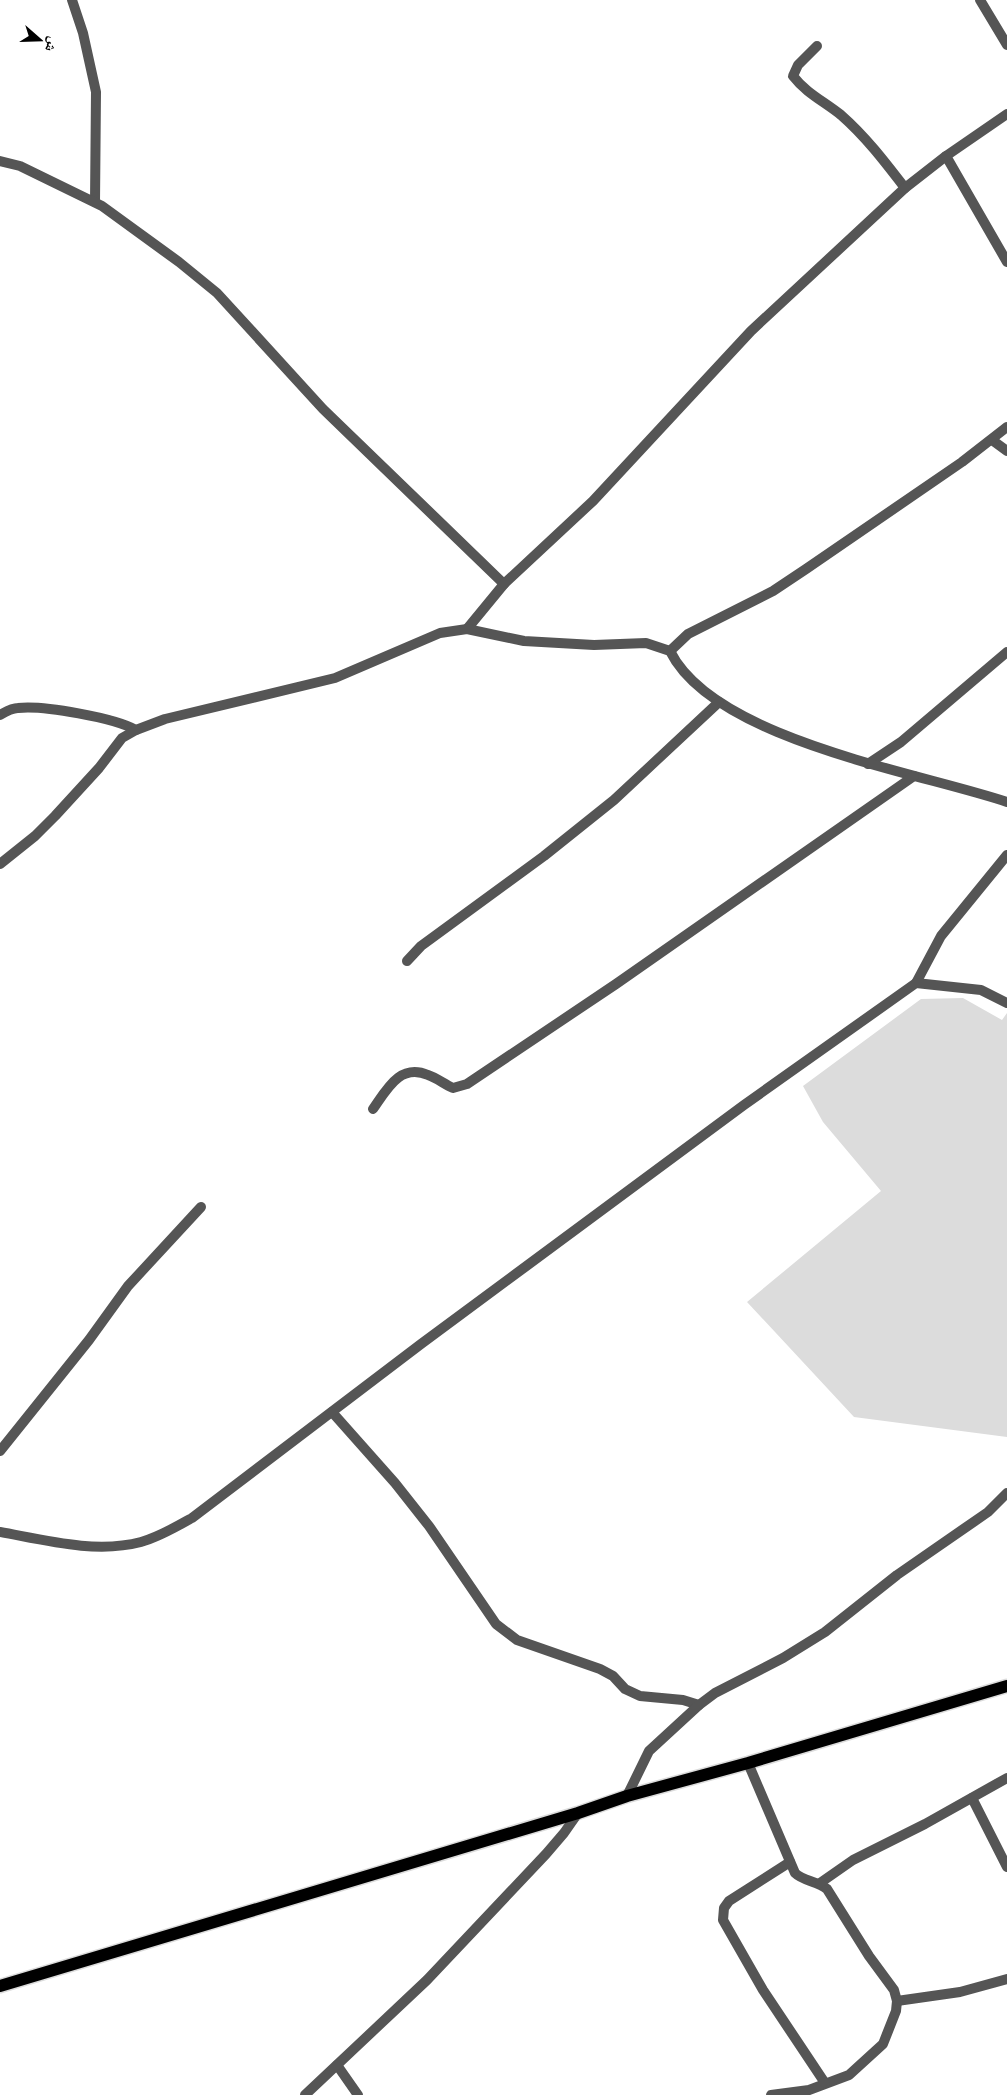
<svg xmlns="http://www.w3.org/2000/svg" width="1007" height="2095" font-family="'Titillium Web','Noto Naskh Arabic',sans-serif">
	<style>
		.green { fill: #dcdcdc }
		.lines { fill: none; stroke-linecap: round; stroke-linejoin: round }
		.primary-casing { stroke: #dbdbdb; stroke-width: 15 }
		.minor { stroke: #555; stroke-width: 10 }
		.primary { stroke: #000; stroke-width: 12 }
	</style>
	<rect width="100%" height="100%" fill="#fff"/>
	<polygon class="green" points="963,998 1002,1020 1007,1013 1007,1437 854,1417 747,1302 881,1191 823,1122 803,1086 921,999"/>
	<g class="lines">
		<g class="primary-casing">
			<polyline id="primary" points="0,1986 578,1813 627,1796 748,1763 1007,1686"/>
		</g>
		<g class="minor">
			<polyline points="72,0 83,33 96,92 95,202"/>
			<polyline points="980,0 1007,45"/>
			<path d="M817,46L798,65L793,76C806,93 825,102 841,115C866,137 885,162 905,188"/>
			<polyline points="946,156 1007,262"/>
			<polyline points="0,161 20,166 102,206 179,262 217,293 323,409 504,584"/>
			<polyline points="992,440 1007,451"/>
			<polyline points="467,629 504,584 593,501 751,331 905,188 946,156 1007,114"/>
			<polyline points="670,651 688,634 773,591 806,569 962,462 1007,427"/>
			<path d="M0,715C5,712 12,708 18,708C43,705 115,718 136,730"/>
			<polyline points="868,764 901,742 1007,652"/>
			<path d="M0,864L35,836L55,816L99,768L122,738L136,730L165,719L335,678L440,633L467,629L524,641L594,645L646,643L670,651C714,740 918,772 1007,802"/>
			<polyline points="407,961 421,946 544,856 614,800 719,702"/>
			<polyline points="916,983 941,936 1007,855"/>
			<path d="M373,1109C387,1089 400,1063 428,1075C437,1078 444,1084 453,1088L467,1084L616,984L914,776"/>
			<polyline points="332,1412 395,1483 429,1526 496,1624 517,1640 600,1669 613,1676 625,1689 640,1696 683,1700 699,1705"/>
			<polyline points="0,1451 89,1340 128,1286 201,1207"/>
			<path d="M0,1532C44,1540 96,1554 141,1542C159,1537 176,1527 192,1518L421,1344L744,1105L916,983L981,990L1007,1003"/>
			<path d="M748,1763L795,1873C803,1881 817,1881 827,1889L869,1956L894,1990L897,2001L896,2011L883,2044L849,2075L809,2090L771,2095"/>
			<polyline points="627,1796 649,1751 699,1705 715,1693 783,1658 825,1632 897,1575 988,1512 1007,1493"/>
			<polyline points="972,1798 1007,1867"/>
			<polyline points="790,1862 729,1901 724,1908 723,1920 763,1990 825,2083"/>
			<polyline points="820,1883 853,1860 925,1824 1007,1778"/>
			<polyline points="897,2001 960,1992 1007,1979"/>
			<polyline points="337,2065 358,2095"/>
			<polyline points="305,2095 427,1980 546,1854 564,1833 578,1813"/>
		</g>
		<use href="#primary" class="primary"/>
	</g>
	<g transform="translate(40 40) rotate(110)" stroke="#ffffff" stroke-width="4" paint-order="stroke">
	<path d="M0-4L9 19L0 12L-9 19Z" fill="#000000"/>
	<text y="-8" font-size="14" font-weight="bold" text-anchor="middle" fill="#000000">ش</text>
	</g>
</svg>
